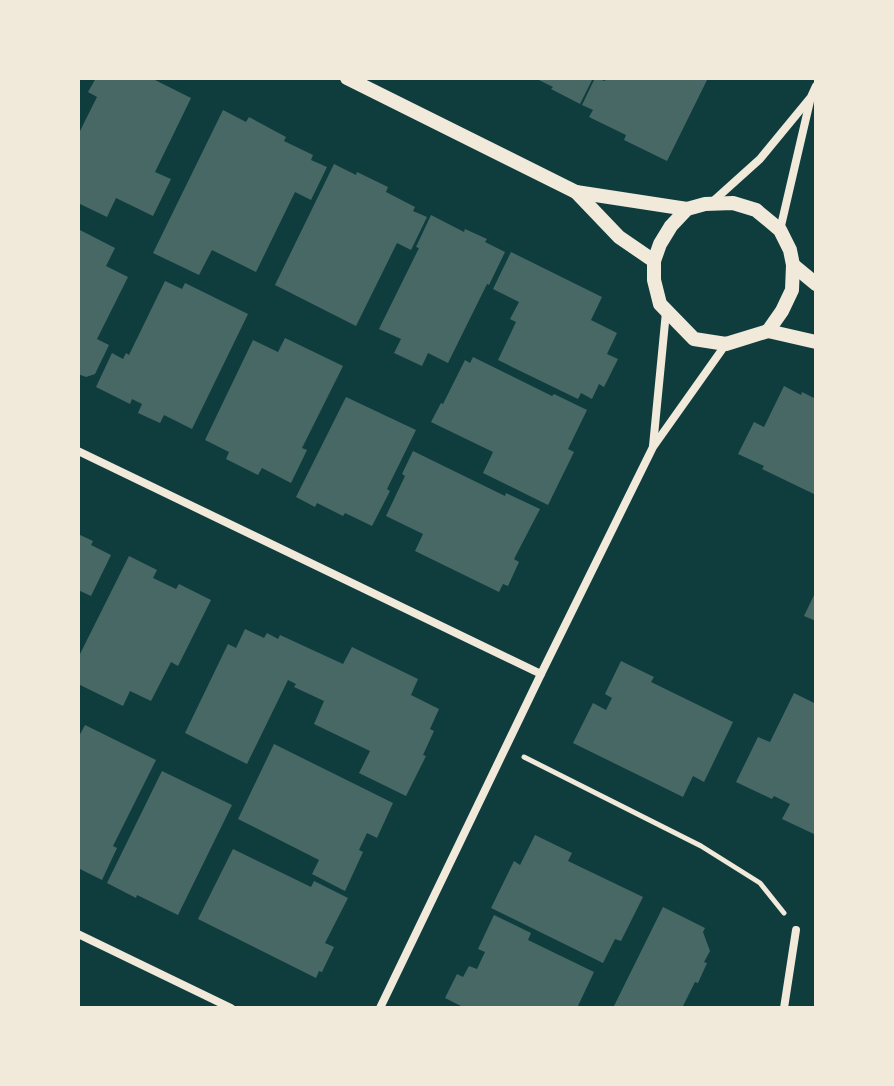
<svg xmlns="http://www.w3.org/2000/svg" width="894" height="1086" font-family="'PT Sans',sans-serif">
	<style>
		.building { fill: #486865 }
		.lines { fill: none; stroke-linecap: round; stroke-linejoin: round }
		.path { stroke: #f1e9da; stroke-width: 5 }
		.minor { stroke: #f1e9da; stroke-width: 8 }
		.tertiary { stroke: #f1e9da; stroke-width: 14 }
	</style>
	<rect width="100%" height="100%" fill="#0f3d3e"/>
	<g class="building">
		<polygon points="96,78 151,78 191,98 155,172 171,179 153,216 116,198 107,217 78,203 78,135 97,97 88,92"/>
		<polygon points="535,78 593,78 580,104 551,89 553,87"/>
		<polygon points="595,78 605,81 606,78 708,78 667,161 624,140 626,135 589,117 593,110 582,105"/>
		<polygon points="223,110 246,122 249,117 286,137 284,141 313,155 311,160 327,167 311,200 295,192 256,272 212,250 199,275 153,253"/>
		<polygon points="334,164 356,175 357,172 388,187 386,192 415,207 413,211 427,217 411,250 397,243 356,326 275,285"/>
		<polygon points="431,215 464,232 465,229 487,239 485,242 505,252 489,285 487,284 448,363 428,353 422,366 394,353 401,339 379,329 419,248 416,247"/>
		<polygon points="78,229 115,248 106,266 128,277 97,339 109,345 95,374 86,377 78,374"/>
		<polygon points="511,252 602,297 591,320 617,333 607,354 618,359 604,387 599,384 592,399 581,393 578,399 498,360 516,322 510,319 519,302 493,289"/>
		<polygon points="165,281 182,289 185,283 248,314 192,429 164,415 160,423 138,413 142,404 132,399 130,404 96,387 112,353 123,359 126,353 129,355"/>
		<polygon points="285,338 343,366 302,448 307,450 291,483 262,468 258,475 226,459 229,452 205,440 253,340 278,352"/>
		<polygon points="473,357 552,396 554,394 587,410 568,449 574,452 548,505 483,473 493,452 431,422 441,403 443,404 465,360 470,363"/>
		<polygon points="784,386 801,395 802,392 816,399 816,495 762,469 764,466 738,454 754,422 764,427"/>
		<polygon points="346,397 416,430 387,489 390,491 372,526 345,513 343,516 317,503 315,507 296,497"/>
		<polygon points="413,451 505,496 506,493 540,509 514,559 519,562 508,586 503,584 499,592 415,551 423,534 386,516 405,476 402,474"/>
		<polygon points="78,534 93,541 91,545 111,555 91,596 78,590"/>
		<polygon points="129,556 157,570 153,578 176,589 179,584 211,600 178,666 171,662 151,701 130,691 123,706 78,684 78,658"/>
		<polygon points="816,591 816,621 804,616"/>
		<polygon points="245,629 264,638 267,633 278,639 280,635 343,664 352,647 418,679 411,695 439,709 430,729 434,731 423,755 426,756 406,796 359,773 370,751 314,724 324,701 294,687 296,684 288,680 247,764 185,733 228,644 236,648"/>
		<polygon points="621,661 654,677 651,682 733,722 704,782 693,776 683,797 573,743 593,703 606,710 612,698 605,694"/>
		<polygon points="794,693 816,704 816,835 782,819 790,804 774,796 772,799 736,782 758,737 770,742"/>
		<polygon points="85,725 156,760 113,846 117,848 102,880 78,868 78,738"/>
		<polygon points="274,744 393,803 377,838 367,833 359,850 363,852 345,891 312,874 319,860 238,819"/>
		<polygon points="162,771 232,805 178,915 137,895 136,898 107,883"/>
		<polygon points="535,835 572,853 568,861 643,897 621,941 615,939 603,963 491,908 514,861 520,865"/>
		<polygon points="233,849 311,887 314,881 348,898 325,943 334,947 322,972 319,971 316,978 198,919"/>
		<polygon points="663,907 705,928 703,932 710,951 704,962 707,963 698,983 695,982 682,1008 613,1008"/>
		<polygon points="494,915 531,933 528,940 594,972 577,1008 465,1008 445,998 457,974 463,977 469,966 477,969 485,952 478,949"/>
	</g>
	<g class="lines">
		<polyline class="path" points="524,757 701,846 760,883 784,913"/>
		<g class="minor">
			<polyline points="710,204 760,159 811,97 816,86"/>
			<polyline points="780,230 810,101"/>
			<polyline points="653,446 666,312"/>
			<polyline points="78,451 541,674"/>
			<polyline points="78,934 231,1008"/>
			<polyline points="380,1008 541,674 653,447 726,344"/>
			<polyline points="784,1008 796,930"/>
		</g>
		<g class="tertiary">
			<polyline points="347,78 576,192 619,237 654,261"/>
			<polyline points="576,192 687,209"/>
			<polygon points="733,203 756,210 780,230 790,250 793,265 792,290 782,311 768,331 726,344 694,339 660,304 654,280 654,261 660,244 671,226 687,209 705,204"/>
			<polyline points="793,265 816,284"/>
			<polyline points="768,331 816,342"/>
		</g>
	</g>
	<rect width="894" height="1086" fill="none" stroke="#f1e9da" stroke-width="160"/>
</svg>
